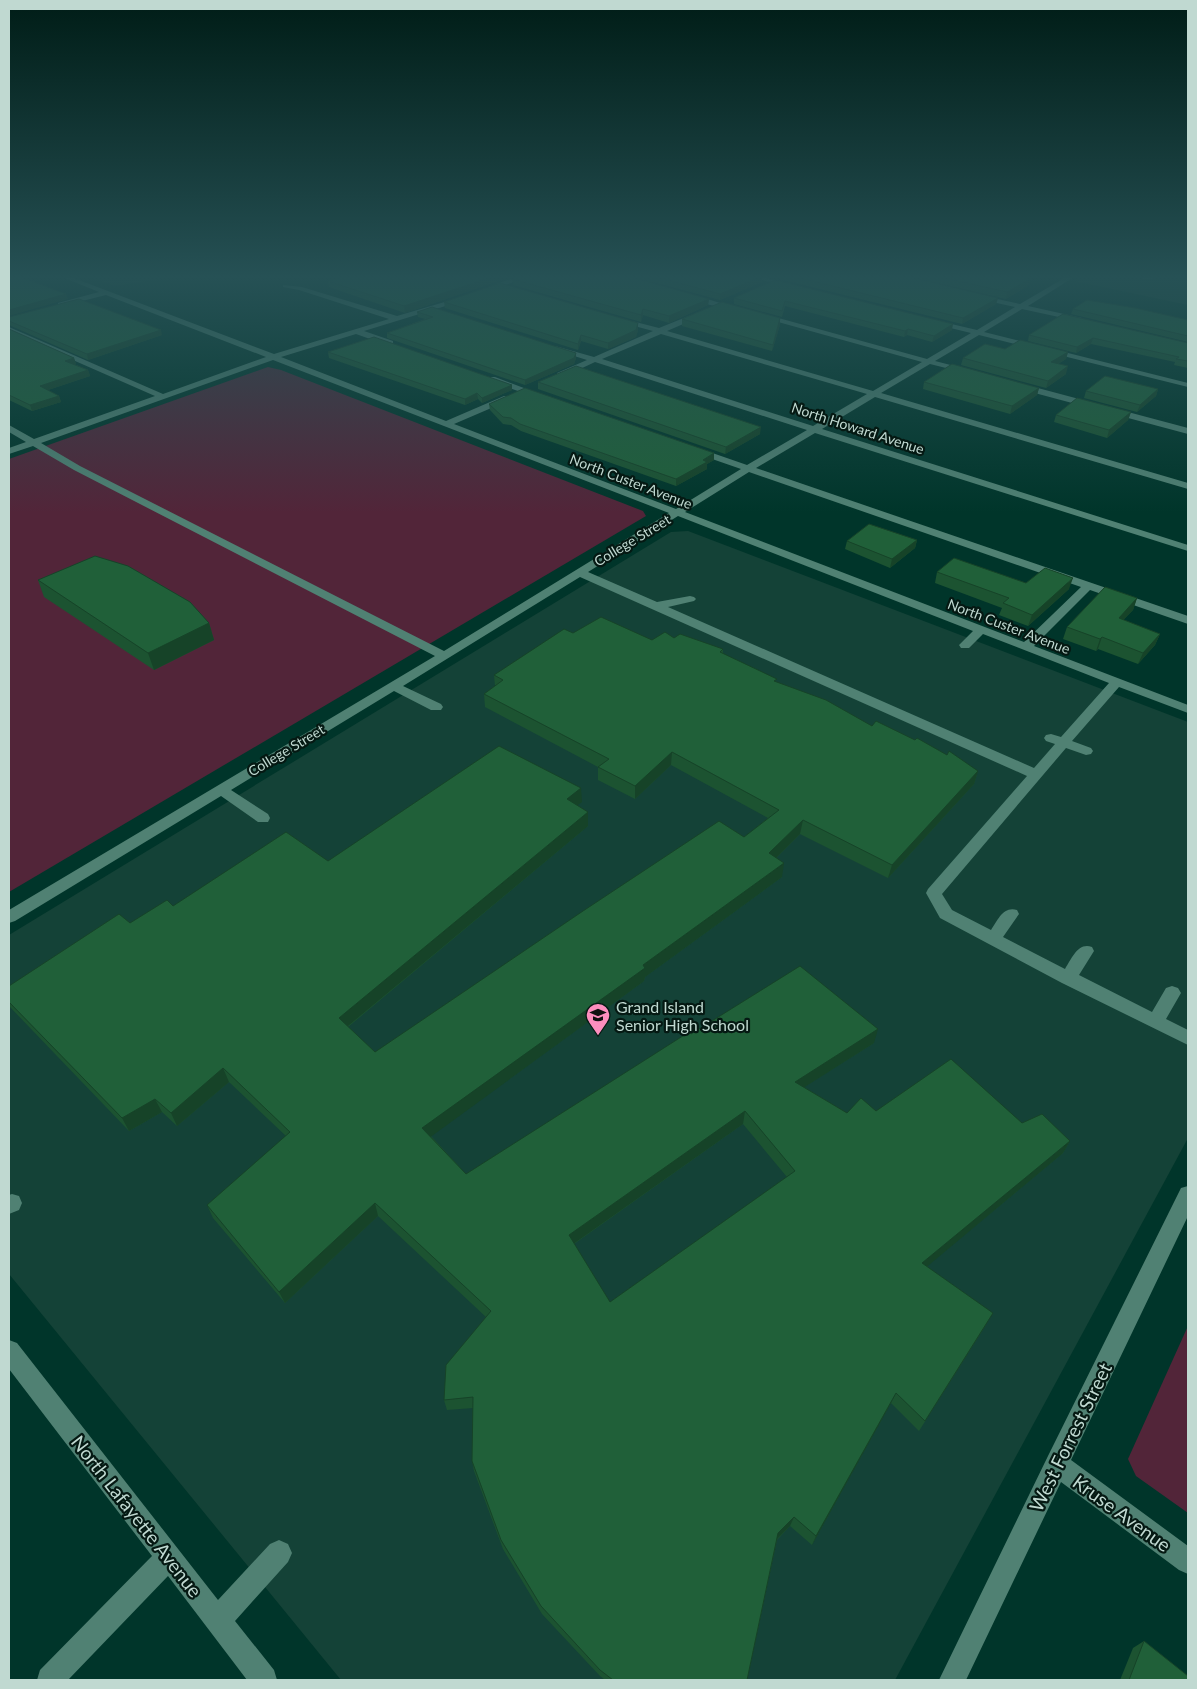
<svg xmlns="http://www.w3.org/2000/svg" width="1197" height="1689" font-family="Lato,sans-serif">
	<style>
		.built { fill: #144237 }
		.green { fill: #522539 }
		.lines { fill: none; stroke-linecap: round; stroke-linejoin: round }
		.minor { fill: #508173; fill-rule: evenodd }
		.wall { fill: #1c5331; fill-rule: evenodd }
		.shaded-wall { fill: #164328 }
		.building { fill: #206039; stroke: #164328; fill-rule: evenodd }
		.labels { text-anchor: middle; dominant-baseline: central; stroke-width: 4.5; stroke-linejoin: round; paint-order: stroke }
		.far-street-label { font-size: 14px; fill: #c0d9d1; stroke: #051913 }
		.poi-label { font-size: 16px; fill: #c0d9d1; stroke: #051913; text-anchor: start }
		.near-street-label { font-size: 19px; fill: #c0d9d1; stroke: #051913 }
	</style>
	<rect width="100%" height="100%" fill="#00352a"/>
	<g class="built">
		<polygon points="90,277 171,277 115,286"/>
		<polygon points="1081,277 1188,277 1188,305 1074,281"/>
		<polygon points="688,531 1188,722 1188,1138 895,1680 341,1680 9,1274 9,935 671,532"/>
	</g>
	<g class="green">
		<polygon points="268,367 281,370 643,511 646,516 9,892 9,459"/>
		<polygon points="1188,1326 1188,1513 1136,1476 1128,1459"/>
	</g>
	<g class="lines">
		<g class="minor">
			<path d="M62,277H71L274,354L389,319L299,290L283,287V285L302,287L397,316L465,296V300L364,331L393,341V345H387L356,334L281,357L446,421L504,396H510V400L454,424L676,509L741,469L692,452V448H698L747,465L807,430L595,362L563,377H557V373L587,360L555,350V346L594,357L653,331L616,321V317L659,328L701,311H704V315L667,331L873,391L922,362L757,316L764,314L927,359L971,333L930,323V319L977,330L1015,307L974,298V294L1020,304L1066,277H1074L1028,306L1082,318V322L1022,309L984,332L1188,383V387L979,335L935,361L970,370V374L930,364L881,393L1188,483V489L875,397L822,429L1188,545V551L815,433L756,468L1188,616V624L1090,590L1034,646L1188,705V713L1119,687L1072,741L1091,748L1093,751L1091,754L1086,755L1066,748L942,894L952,910L991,930C998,920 1003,906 1017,910L1019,914L1003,937L1065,969C1072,958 1078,942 1092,947L1094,951L1079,975L1152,1012L1166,988L1172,986L1178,988L1181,993L1166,1019L1188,1030V1045L1062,983L940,918L926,893L928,889L1027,776L580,577L403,686L441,704L443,707L441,710H431L394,691L231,790L268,814L270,818L268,822H258L221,796L15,921L9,923V910L435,656L74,470L33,446L9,454V448L26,442L9,432V425L34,439L155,396L9,332V327L163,394L266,357L106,295L58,307V303L99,292ZM661,334L867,394L813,426L602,359ZM273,360L669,513L444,651L80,466L41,443ZM749,472L1081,587L1024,642L685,512ZM678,516L973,631L959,645L961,648H969L983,634L1109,683L1061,737L1051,734L1046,735L1044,738L1046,741L1055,744L1034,768L668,607L694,601L696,599L694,597L690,596L657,602L588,572Z"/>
			<polygon points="516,277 526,277 487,292 480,290"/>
			<polygon points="752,277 763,277 795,286 791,288"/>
			<path d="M1139,277H1158C1154,280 1143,280 1139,277Z"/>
			<polygon points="688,295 694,295 740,309 733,311 688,299"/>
			<polygon points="489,377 495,377 545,396 538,398 489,381"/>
			<polygon points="1019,383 1188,428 1188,434 1016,388 1016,384"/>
			<polygon points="1188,1186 1188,1216 1071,1460 1188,1546 1188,1574 1179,1570 1061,1482 966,1680 939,1680 1048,1456 1181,1188"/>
			<polygon points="12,1194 19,1196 22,1203 19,1210 9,1214 9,1195"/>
			<polygon points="9,1340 17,1343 218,1600 270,1544 279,1540 288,1544 292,1553 288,1562 235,1621 274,1670 277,1680 247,1680 168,1576 68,1680 37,1680 40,1670 152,1556 9,1369"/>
		</g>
	</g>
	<g class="wall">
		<polygon points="342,277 510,277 405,313 329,287 328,281"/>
		<polygon points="634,277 762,277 762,282 720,300"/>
		<polygon points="771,277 910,277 998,298 996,304 962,324"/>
		<polygon points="912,277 1033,277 1030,279 1029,285 1006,299"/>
		<polygon points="512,279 709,299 708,305 669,323 643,315 641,322 513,285"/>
		<polygon points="775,280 952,330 932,342 907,335 904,337 785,306 782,317 734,304 734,298"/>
		<polygon points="444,302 638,330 636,337 608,349 581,341 578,350 445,308"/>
		<polygon points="1073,309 1188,320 1188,342 1071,314"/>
		<polygon points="417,312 576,353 576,358 574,364 525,385 387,338 387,333 425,319 418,317"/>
		<polygon points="1063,314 1188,343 1188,368 1174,365 1175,362 1091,344 1076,353 1028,341 1029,335"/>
		<polygon points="9,317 162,335 88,360 9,325"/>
		<polygon points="682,319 780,325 772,351 682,326"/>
		<polygon points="9,329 74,358 76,364 74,364 88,370 90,376 48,390 59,396 61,402 32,411 9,400"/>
		<polygon points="1005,349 1068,352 1066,359 1058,364 1066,374 1046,388 961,365 963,358"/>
		<polygon points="328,352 512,385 512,390 482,403 478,399 465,405 329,358"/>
		<polygon points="538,382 760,434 725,454 538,389"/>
		<polygon points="924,382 1039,388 1037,395 1010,414 923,389"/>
		<polygon points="1158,389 1156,396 1137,412 1084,398 1086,391"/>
		<polygon points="489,404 714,453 714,460 707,464 707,469 676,486 521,431 511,425 503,424 490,410"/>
		<polygon points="1131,412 1128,420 1107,438 1054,422 1056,415"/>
		<polygon points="917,540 915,548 890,568 845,549 847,541"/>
		<polygon points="937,572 1026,583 1069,589 1028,626 999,615 1002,608 935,583"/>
		<polygon points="38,580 209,623 214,640 154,670 44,597"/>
		<polygon points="1137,598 1133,610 1123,620 1160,634 1155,645 1138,664 1098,649 1096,651 1063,639 1067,627"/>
		<path d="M573,633L652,640L674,638L723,649V653L776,682L872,726L947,755L978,771L974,784L888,878L800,834L776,858L782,877L645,977L644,981L431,1136L466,1174L691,1034L874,1043L804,1087L847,1113L876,1111L1022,1123L1070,1141L1063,1153L927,1266L986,1325L919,1431L891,1403L812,1545L790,1526L777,1540L747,1680H605L600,1676L542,1614L503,1549L474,1471L472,1461L473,1408L447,1410L444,1400L486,1317L378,1216L285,1303L213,1218L207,1205L286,1136L229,1082L177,1126L162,1112L129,1131L9,1006V986L130,923L173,906L328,861L582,802L577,805L588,812V826L348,1027L375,1052L744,837L768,818L671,765L635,799L598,780V767L485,707L484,694L495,686L494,675ZM743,1124L787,1177L610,1302L574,1244Z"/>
		<polygon points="1144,1641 1188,1680 1120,1680 1133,1648"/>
	</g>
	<g class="shaded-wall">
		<polygon points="492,277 510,277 405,313 404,306"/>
		<polygon points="760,277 762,277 762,282 720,300 720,294"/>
		<polygon points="1030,279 1029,285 1006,299 1007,292"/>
		<polygon points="66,294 68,299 9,316 9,310"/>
		<polygon points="998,298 996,304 962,324 963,318"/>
		<polygon points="709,299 708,305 669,323 669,316"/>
		<polygon points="643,309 643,315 641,322 641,315"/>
		<polygon points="780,318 780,325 772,351 773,345"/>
		<polygon points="638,323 638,330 636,337 608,349 608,343"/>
		<polygon points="953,324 952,330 932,342 934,336"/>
		<polygon points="908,329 907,335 904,337 905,331"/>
		<polygon points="161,330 162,335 88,360 87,354"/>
		<polygon points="581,335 581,341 578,350 578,344"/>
		<polygon points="1093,338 1091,344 1076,353 1077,347"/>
		<polygon points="1068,352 1066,359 1049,369 1051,362"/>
		<polygon points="576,353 576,358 574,364 525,385 525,380"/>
		<polygon points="74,358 76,364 67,367 65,361"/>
		<polygon points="1068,366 1066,374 1046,388 1048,381"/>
		<polygon points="88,370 90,376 42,392 40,386"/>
		<polygon points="512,385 512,390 482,403 482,398"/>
		<polygon points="1039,388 1037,395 1010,414 1012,406"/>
		<polygon points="1158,389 1156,396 1137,412 1140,405"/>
		<polygon points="477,393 478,399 465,405 465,399"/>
		<polygon points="59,396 61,402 32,411 30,405"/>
		<polygon points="1131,412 1128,420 1107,438 1109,430"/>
		<polygon points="761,427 760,434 725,454 726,447"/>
		<polygon points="714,453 714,460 707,464 707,469 676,486 676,479 703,460"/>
		<polygon points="917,540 915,548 890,568 892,559"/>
		<polygon points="1073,578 1069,589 1028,626 1032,615"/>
		<polygon points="1137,598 1133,610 1114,630 1119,618"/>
		<polygon points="209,623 214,640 154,670 148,653"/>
		<polygon points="1160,634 1155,645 1138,664 1143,653"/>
		<polygon points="1102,637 1098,649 1096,651 1100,639"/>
		<polygon points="672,752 671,765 635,799 635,786"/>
		<polygon points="978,771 974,784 888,878 892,865"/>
		<polygon points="581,788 582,802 568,812 567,799"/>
		<polygon points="588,812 588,826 342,1031 339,1018"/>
		<polygon points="803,820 800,834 767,867 769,853"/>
		<polygon points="784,863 782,877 645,977 644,981 425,1141 422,1128 643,965"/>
		<polygon points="878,1029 874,1043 792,1095 795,1082"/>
		<polygon points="223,1068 229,1082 177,1126 171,1113"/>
		<polygon points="155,1099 162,1112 129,1131 122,1118"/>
		<polygon points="745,1111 743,1124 569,1247 569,1235"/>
		<polygon points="1070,1141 1063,1153 917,1275 922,1263"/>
		<polygon points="375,1203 378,1216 285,1303 279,1292"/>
		<polygon points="896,1393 891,1403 812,1545 816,1536"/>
		<polygon points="794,1517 790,1526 774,1542 778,1533"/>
	</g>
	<g class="building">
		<polygon points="9,277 21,277 66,294 9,310"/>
		<polygon points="342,277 492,277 404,306 328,281"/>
		<polygon points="516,277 631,277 709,299 669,316 643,309 641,315 512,279"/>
		<polygon points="657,277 760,277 720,294"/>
		<polygon points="796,277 910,277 998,298 963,318"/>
		<polygon points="940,277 1024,277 1023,277 1030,279 1007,292"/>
		<polygon points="775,280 953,324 934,336 908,329 905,331 785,301 782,311 734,298"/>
		<polygon points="500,283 638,323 636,330 608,343 581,335 578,344 444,302"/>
		<polygon points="79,299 161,330 87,354 9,321 9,317"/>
		<polygon points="1087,300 1135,308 1188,320 1188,336 1073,309"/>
		<polygon points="722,302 780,318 773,345 682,319"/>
		<polygon points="432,307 576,353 574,358 525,380 387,333 433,317 417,312"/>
		<polygon points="1063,314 1188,343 1188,361 1176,359 1179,357 1093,338 1077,347 1029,335"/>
		<polygon points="9,329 74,358 65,361 88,370 40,386 59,396 30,405 9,395"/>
		<polygon points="374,337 512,385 482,398 477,393 465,399 328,352"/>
		<polygon points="1020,340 1068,352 1051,362 1068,366 1048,381 963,358 985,344 1005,349"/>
		<polygon points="952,364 1039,388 1012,406 924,382"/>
		<polygon points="576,366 761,427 726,447 538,382"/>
		<polygon points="1105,376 1158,389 1140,405 1086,391"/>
		<polygon points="525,388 714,453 703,460 707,462 676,479 520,424 511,418 503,417 489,404"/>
		<polygon points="1077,398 1131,412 1109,430 1056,415"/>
		<polygon points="869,524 917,540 892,559 847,541"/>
		<polygon points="95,556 128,566 190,602 209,623 148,653 38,580"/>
		<polygon points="954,558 1026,583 1045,568 1073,578 1032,615 1003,603 1009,598 937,572"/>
		<polygon points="1105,587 1137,598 1119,618 1160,634 1143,653 1102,637 1100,639 1067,627"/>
		<path d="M601,617L652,640L665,632L674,638L680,634L723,649L720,652L777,679L774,681L826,700L872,726L876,721L915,740L917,738L947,755L949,751L978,771L892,865L803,820L769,853L784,863L643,965L645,968L422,1128L466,1174L689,1032L691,1034L800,966L878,1029L795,1082L847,1113L861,1098L876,1111L951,1059L1022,1123L1042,1114L1070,1141L922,1263L993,1313L925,1421L896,1393L816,1536L794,1517L778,1533L747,1680H613L600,1670L541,1606L501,1540L472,1461L473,1397L444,1400L446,1365L491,1311L375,1203L279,1292L207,1205L290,1132L223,1068L171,1113L155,1099L122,1118L9,1002V986L119,914L130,923L167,900L173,906L286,832L328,861L499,746L581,788L567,799L588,812L339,1018L375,1052L583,911L719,821L744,837L779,810L672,752L635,786L598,767L609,759L484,694L503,680L494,675L564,629L573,633ZM745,1111L795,1171L610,1302L569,1235Z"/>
		<polygon points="1144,1641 1188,1676 1188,1680 1129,1680"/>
	</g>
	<linearGradient id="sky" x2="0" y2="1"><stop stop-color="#001d17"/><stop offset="0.54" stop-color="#265155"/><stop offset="1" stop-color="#265155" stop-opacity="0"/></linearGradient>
	<rect width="1197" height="513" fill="url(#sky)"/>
	<defs>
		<g id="school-pin" transform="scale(1.25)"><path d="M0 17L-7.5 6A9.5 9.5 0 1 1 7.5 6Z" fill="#fd8ebe" stroke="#051913"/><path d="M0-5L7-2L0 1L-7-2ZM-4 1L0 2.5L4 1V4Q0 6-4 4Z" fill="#111"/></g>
	</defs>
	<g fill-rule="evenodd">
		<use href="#school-pin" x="598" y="1015"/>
	</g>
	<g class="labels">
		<g class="far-street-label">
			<text transform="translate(858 428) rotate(18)">North Howard Avenue</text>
			<text transform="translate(631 481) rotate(21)">North Custer Avenue</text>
			<text transform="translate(632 540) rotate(-31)">College Street</text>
			<text transform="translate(1009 626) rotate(21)">North Custer Avenue</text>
			<text transform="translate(286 750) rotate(-31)">College Street</text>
		</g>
		<g class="poi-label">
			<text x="616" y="1006">Grand Island<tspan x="616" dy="18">Senior High School</tspan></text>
		</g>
		<g class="near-street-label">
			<text transform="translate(1070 1437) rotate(-64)">West Forrest Street</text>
			<text transform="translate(1122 1513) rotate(36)">Kruse Avenue</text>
			<text transform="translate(137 1516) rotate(52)">North Lafayette Avenue</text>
		</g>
	</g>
	<rect width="1197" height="1689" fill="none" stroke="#c0d9d1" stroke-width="20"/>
</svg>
